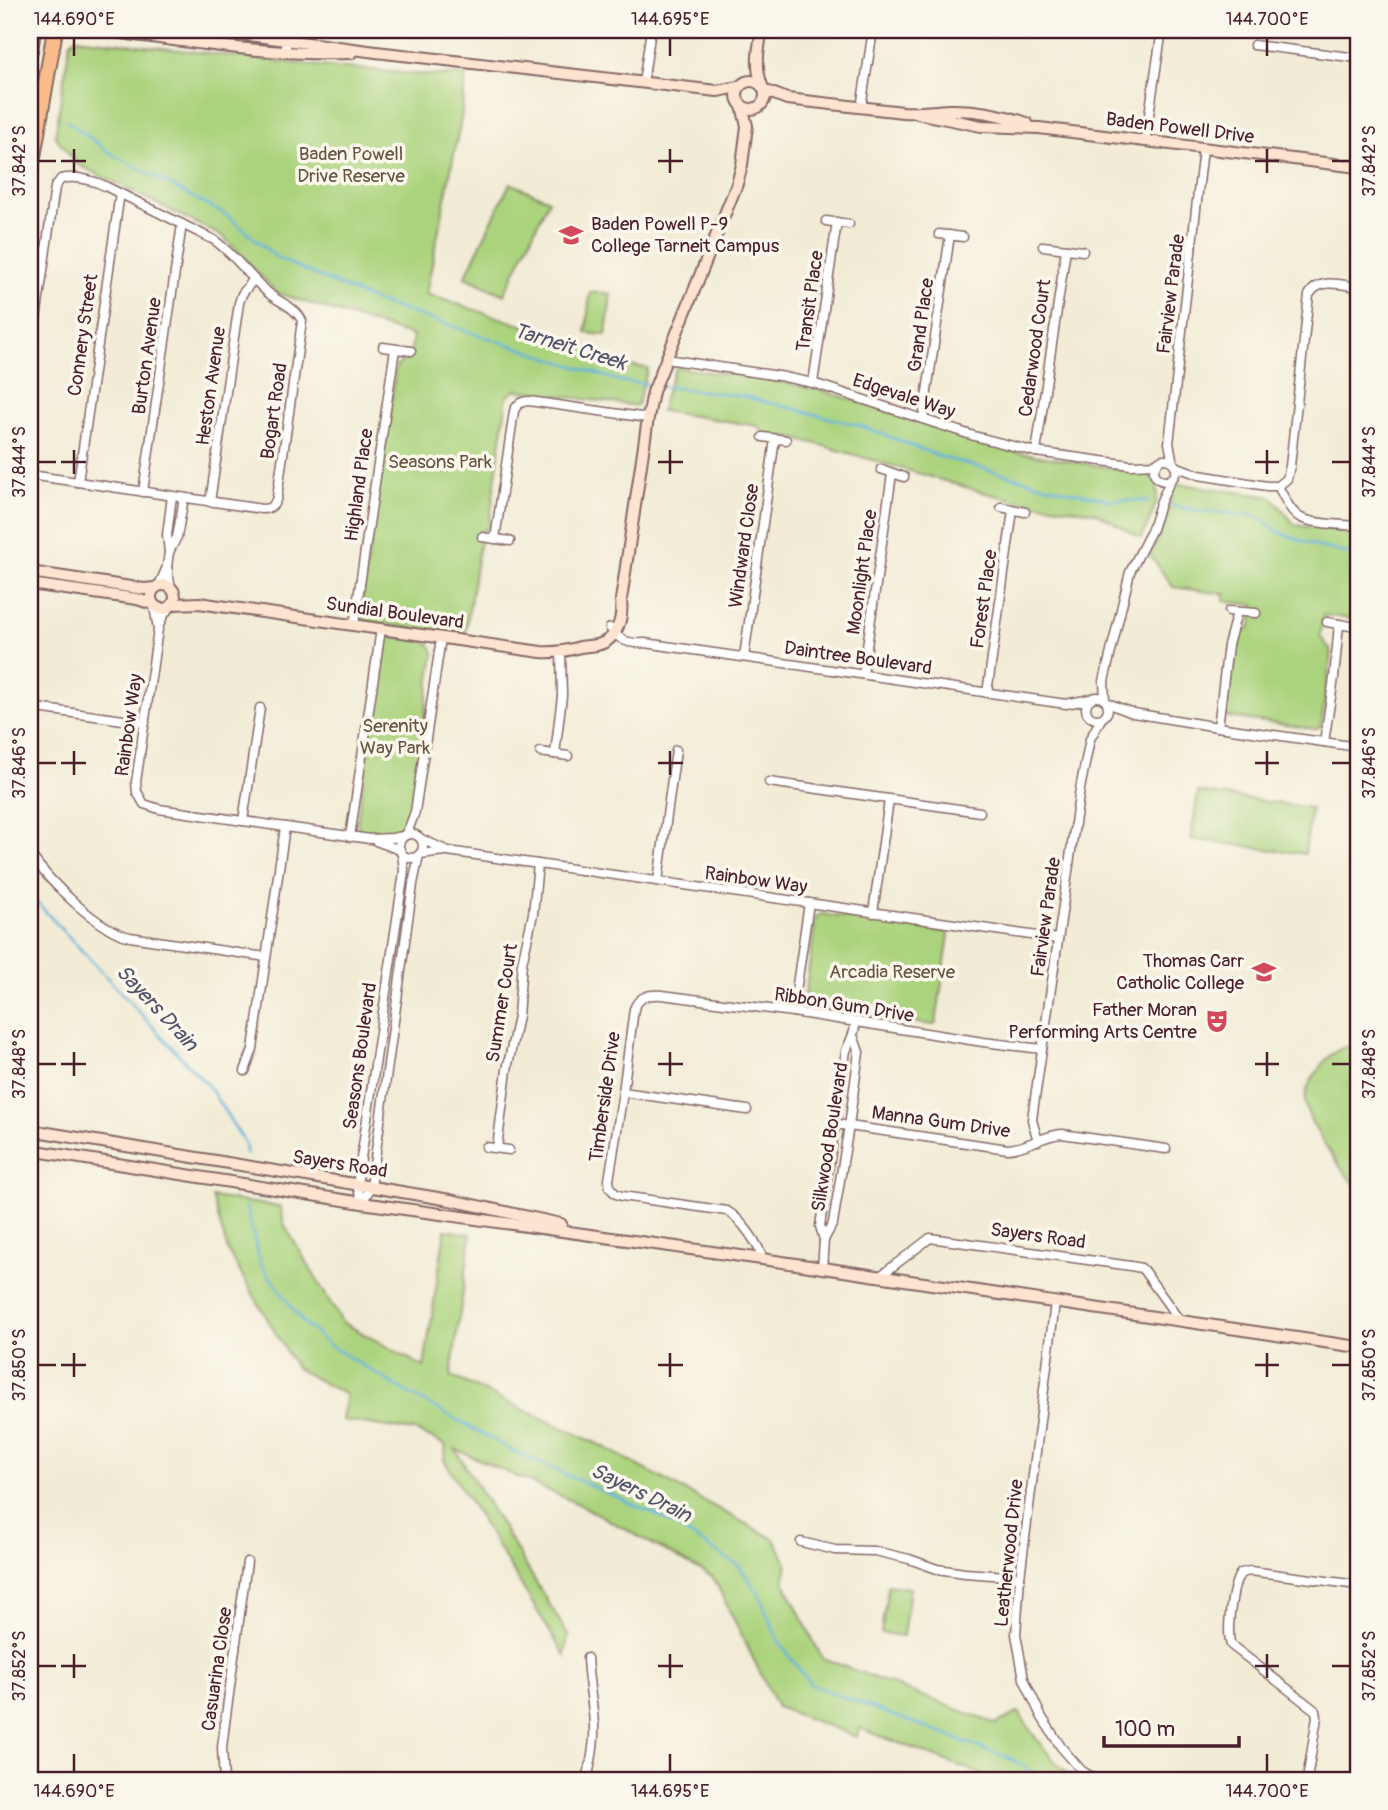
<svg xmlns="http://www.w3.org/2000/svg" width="1388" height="1810" font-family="Pangolin,sans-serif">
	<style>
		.green { fill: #abd37d; stroke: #7a7954; stroke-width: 2 }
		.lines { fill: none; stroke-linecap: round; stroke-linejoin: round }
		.stream { stroke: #61b1dc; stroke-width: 2.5 }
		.street-casing { stroke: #856767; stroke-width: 11 }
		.secondary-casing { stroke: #856767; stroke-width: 14 }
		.highway-casing { stroke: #856767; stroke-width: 18 }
		.street { stroke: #fff; stroke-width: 8 }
		.secondary { stroke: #fde4d0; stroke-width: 10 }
		.highway { stroke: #f9bc8a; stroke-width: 14 }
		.ticks { fill: none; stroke: #4a1f2b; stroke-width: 2.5 }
		.labels { text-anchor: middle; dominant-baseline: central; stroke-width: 7; stroke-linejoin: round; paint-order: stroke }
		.street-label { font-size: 19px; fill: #4a1f2b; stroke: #fbf7ec }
		.park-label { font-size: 19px; fill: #675544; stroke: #fbf7ec }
		.poi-label { font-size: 19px; fill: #4a1f2b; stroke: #fbf7ec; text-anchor: end }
		.water-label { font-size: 21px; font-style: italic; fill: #525269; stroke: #fbf7ec }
		.neatline { fill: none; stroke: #4a1f2b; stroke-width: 2.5 }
		.ticks-label { font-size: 18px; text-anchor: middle; fill: #4a1f2b }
	</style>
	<rect width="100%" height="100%" fill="#fbf7ec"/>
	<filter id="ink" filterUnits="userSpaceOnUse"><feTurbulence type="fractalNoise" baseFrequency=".0143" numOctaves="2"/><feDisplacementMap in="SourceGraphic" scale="14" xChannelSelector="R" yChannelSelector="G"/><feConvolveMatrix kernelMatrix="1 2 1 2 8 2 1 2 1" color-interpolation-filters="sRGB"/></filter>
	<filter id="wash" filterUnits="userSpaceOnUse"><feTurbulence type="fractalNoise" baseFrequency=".00686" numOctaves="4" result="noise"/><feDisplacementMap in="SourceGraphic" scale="28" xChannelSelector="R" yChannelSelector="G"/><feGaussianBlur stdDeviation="1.57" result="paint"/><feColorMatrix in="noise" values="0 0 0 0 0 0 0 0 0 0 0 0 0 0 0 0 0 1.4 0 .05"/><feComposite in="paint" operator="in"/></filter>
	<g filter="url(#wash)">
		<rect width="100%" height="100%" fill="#f2ecd6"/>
		<g class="green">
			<path d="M76,38L337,68C380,68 423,79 466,74L461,119L426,294L580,344L618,364L648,368L637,406L516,390L507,397L489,526L481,533L465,636L368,622L363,619L360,612L396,366L410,357L413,336L277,293L224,237L77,164L55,136L70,42Z"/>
			<polygon points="510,183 549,200 504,295 465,277"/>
			<polygon points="590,292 611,294 606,335 586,333"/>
			<path d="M676,367L781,382L824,391L1011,451L1141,473C1143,473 1150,476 1152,477C1166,490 1148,525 1141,538L1095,512L1018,501L986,493L814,443L764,433L758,426L661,411L664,398Z"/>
			<path d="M1180,484L1272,497L1295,525L1358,533V612H1354L1353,619L1323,615L1320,636L1332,652L1321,726L1316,729L1228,717L1225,712L1235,638L1251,626L1254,605L1224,601L1225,594L1173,587L1150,555C1162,534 1169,513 1173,489Z"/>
			<path d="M392,636C406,638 431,636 434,653L409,820C407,823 405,828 402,831C393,839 370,836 359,831L357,821L383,643L387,638Z"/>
			<polygon points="1198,792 1311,808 1305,854 1191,839"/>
			<polygon points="821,914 946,932 949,935 936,1023 933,1025 807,1007 804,1002 816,917"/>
			<path d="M1358,1044V1188C1344,1174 1303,1118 1305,1099C1306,1086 1315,1075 1322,1065C1331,1052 1342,1046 1358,1044Z"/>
			<path d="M212,1197L280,1207L285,1226L342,1322L424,1367L445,1230L471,1234L451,1376L602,1446L774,1539L787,1563L784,1582L822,1658L996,1724L1019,1712C1034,1738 1052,1762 1076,1780H997L859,1728L857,1737L777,1707L713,1577L581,1505L455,1449L568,1635L565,1656L444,1460L446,1445L415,1431L342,1420L346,1395L296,1368L228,1251Z"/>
			<polygon points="888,1585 910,1588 903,1636 881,1633"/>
		</g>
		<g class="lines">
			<g class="stream">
				<polyline points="66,120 110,153 228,216 277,258 375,301 620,381 653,385"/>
				<polyline points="660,386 742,396 862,426 938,456 1047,486 1110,500 1149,501"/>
				<polyline points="1171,506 1202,511 1257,516 1280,533 1320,547 1358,556"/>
				<polyline points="30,895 210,1088 246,1145 246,1154"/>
				<polyline points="246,1207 261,1265 302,1321 329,1345 406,1392 513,1451 661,1517 739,1566 759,1594 779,1642 811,1685 1011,1759 1038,1775 1043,1780"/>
			</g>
		</g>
	</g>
	<g filter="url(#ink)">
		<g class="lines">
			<g class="street-casing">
				<g id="street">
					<polyline points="1254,45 1358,58"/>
					<polyline points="286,46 289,30"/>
					<polyline points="643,83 651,30"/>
					<polyline points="861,108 873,30"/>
					<polyline points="1145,141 1162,30"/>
					<polyline points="826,221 849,224"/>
					<polyline points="939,234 963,237"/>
					<polyline points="1043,246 1083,251"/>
					<polyline points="383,347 411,351"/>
					<polyline points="666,359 779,376 813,383 974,436 1036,452 1131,465 1157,464"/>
					<path d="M30,361L55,187L61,179C75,176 92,180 105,186L214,240C236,255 251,280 272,296C282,303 297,309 302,321L277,497C275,505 271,509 262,509L30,475"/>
					<polyline points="813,383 837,222"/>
					<polyline points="923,419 950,235"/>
					<polyline points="763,437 786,440"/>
					<polyline points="1036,452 1066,249"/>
					<circle cx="1165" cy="470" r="11"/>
					<polyline points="1173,463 1169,443 1203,149"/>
					<path d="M1175,466L1199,475L1267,486H1278C1284,497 1290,512 1301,518C1313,524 1344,525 1358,526"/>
					<polyline points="881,469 904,477"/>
					<polyline points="78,482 120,193"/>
					<path d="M1278,486L1287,479L1290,466L1309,295C1319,277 1341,285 1358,287"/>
					<polyline points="143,492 182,224"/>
					<polyline points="210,502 239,303 242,294 254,279"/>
					<polyline points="1001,507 1025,512"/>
					<polyline points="482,537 510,541"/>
					<path d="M495,539L514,411C517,404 521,401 529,401L648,418"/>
					<polyline points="169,552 177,537 184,498"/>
					<polyline points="167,567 171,588"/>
					<polyline points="159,585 167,567 169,552 167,535 172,496"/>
					<polyline points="154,606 158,629 136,782 137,792 144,804 159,809 370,839 392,838 403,836"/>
					<polyline points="1229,611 1256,613"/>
					<polyline points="1327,622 1356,627"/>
					<polyline points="354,625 395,349"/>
					<polyline points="159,626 163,616 170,607"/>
					<path d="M610,628C620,641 629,644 645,643L1066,704L1090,699"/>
					<polyline points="744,657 775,439"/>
					<polyline points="863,674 892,474"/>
					<polyline points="987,693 1013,510"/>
					<circle cx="1097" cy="708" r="11"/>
					<polyline points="1105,700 1104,681 1130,572 1152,529 1161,501 1171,479"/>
					<polyline points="1107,703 1133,713 1218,727 1358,747"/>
					<polyline points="30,707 145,723"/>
					<polyline points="1218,727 1228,645 1237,612"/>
					<polyline points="1324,742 1334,678 1339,624"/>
					<polyline points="540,752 568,756"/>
					<polyline points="555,754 562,696 561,652"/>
					<polyline points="769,782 980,812"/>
					<polyline points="243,821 260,708"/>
					<circle cx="411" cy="846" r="12"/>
					<polyline points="404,836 409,828 415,812 441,638"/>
					<polyline points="350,837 381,629"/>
					<polyline points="421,839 448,851 1058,939"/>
					<polyline points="376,841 400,850"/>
					<path d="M30,854C50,882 96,929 130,937L266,957"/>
					<polyline points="420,854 445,851"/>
					<polyline points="658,881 676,750"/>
					<polyline points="873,913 889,800"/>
					<polyline points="793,1012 809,903"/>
					<polyline points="245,1071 253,1049 285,827"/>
					<polyline points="623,1092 747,1110"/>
					<path d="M835,1124L1008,1149C1027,1148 1043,1135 1062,1134L1166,1149"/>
					<polyline points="1038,1141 1032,1120 1033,1112 1080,789 1090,739 1101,719"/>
					<polyline points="486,1147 509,1150"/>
					<polyline points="497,1148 507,1070 518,1016 522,963 533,914 538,864"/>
					<polyline points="362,1203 371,1187 413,884 419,855"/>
					<polyline points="362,1203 357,1185 403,879 404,869 402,854"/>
					<polyline points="824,1240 833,1223 849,1126 859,1052 854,1038"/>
					<path d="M762,1259C760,1245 740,1218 727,1211L622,1196L616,1194L610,1188L609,1180L623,1092L634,1009C639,996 649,994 662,995L793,1012L983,1042L1042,1049"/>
					<path d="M822,1269L824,1240L820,1226L846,1051C851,1038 854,1037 856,1022"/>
					<polyline points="879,1277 930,1238 1131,1266 1141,1268 1144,1271 1180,1321"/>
					<polyline points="1055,1303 1020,1577 1016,1634 1024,1679 1041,1716 1061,1747 1082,1771 1098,1780"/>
					<polyline points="801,1542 835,1550 875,1551 909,1559 937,1569 965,1573 1020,1577"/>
					<polyline points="224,1780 222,1748 225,1723 247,1562"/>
					<path d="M587,1780C591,1762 595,1744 594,1725C593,1703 588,1681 587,1658"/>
					<path d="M1307,1780L1317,1717L1316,1711L1231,1645C1226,1632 1232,1583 1241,1573L1250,1571L1350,1584"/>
				</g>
			</g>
			<g class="secondary-casing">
				<g id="secondary">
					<path d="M96,30C180,40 266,56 351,53"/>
					<polyline points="210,30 376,52 717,91 739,87"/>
					<circle cx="751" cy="95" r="14"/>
					<path d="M762,86C755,66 758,50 762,30"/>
					<path d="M764,90L787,99L903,112C918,113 933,111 948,110C975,109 1001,114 1027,123"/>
					<polyline points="917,113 981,126 1039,128 1358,167"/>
					<polyline points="30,572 144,589 155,588"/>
					<polyline points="30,584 137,599 153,604"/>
					<circle cx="163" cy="597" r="12"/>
					<path d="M173,604L199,603L541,652C555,653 567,651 580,647C586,646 591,646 597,645C618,640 623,618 621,600L648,418L653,392L737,184L742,165L747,126L742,106"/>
					<polyline points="30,1130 450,1200 561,1224"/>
					<polyline points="30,1150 362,1203 762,1259 1358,1347"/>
				</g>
			</g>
			<g class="highway-casing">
				<g id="highway">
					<polyline points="30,51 33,30"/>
					<polyline points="30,174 55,30"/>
				</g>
			</g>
			<use href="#street" class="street"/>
			<use href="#secondary" class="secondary"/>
			<use href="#highway" class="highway"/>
		</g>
	</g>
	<path class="ticks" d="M74,38V56M670,38V56M1267,38V56M74,149V173M670,149V173M1267,149V173M38,161H56M61,161H86M658,161H683M1255,161H1279M1332,161H1350M74,450V474M670,450V474M1267,450V474M38,462H56M61,462H86M658,462H683M1255,462H1279M1332,462H1350M74,751V775M670,751V775M1267,751V775M38,763H56M61,763H86M658,763H683M1255,763H1279M1332,763H1350M74,1052V1076M670,1052V1076M1267,1052V1076M38,1064H56M61,1064H86M658,1064H683M1255,1064H1279M1332,1064H1350M74,1353V1377M670,1353V1377M1267,1353V1377M38,1365H56M61,1365H86M658,1365H683M1255,1365H1279M1332,1365H1350M74,1654V1678M670,1654V1678M1267,1654V1678M38,1666H56M61,1666H86M658,1666H683M1255,1666H1279M1332,1666H1350M74,1754V1772M670,1754V1772M1267,1754V1772"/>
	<defs>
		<g id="school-bare" transform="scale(1.89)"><path d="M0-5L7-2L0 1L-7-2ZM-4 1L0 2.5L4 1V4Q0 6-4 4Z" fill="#d1495b" stroke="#fbf7ec" stroke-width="2.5" paint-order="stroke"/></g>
		<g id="theatre-bare" transform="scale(1.89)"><path d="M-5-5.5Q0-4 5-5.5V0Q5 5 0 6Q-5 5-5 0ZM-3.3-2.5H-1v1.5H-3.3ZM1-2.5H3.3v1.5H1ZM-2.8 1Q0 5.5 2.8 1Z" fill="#d1495b" stroke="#fbf7ec" stroke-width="2.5" paint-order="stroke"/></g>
	</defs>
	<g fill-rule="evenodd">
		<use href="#school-bare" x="571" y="235"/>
		<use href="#school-bare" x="1264" y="972"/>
		<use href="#theatre-bare" x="1217" y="1021"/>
	</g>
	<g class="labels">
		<g class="street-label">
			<text transform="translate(1180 128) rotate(7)">Baden Powell Drive</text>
			<text transform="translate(1171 294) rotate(-83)">Fairview Parade</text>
			<text transform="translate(810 301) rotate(-82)">Transit Place</text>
			<text transform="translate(921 325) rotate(-82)">Grand Place</text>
			<text transform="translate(83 335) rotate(-82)">Connery Street</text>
			<text transform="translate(1035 348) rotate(-82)">Cedarwood Court</text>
			<text transform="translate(147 356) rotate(-82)">Burton Avenue</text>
			<text transform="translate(211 386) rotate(-82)">Heston Avenue</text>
			<text transform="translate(904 396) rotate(18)">Edgevale Way</text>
			<text transform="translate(274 411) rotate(-82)">Bogart Road</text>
			<text transform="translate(359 485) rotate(-82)">Highland Place</text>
			<text transform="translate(744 546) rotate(-82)">Windward Close</text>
			<text transform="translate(862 572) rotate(-82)">Moonlight Place</text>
			<text transform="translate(984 599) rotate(-82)">Forest Place</text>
			<text transform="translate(395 613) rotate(8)">Sundial Boulevard</text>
			<text transform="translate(858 658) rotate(8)">Daintree Boulevard</text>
			<text transform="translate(129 725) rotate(-82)">Rainbow Way</text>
			<text transform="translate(756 880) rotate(8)">Rainbow Way</text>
			<text transform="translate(1046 917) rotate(-82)">Fairview Parade</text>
			<text transform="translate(502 1003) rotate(-81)">Summer Court</text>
			<text transform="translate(844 1005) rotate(9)">Ribbon Gum Drive</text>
			<text transform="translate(360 1056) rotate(-82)">Seasons Boulevard</text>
			<text transform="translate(605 1097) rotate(-82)">Timberside Drive</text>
			<text transform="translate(941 1122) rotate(8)">Manna Gum Drive</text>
			<text transform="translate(830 1137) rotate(-81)">Silkwood Boulevard</text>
			<text transform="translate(340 1164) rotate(9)">Sayers Road</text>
			<text transform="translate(1038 1236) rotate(8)">Sayers Road</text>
			<text transform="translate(1009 1553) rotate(-84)">Leatherwood Drive</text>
			<text transform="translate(217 1669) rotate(-82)">Casuarina Close</text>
		</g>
		<g class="park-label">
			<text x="351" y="154">Baden Powell<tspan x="351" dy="22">Drive Reserve</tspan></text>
			<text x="440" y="462">Seasons Park</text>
			<text x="395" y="726">Serenity<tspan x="395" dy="22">Way Park</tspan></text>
			<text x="892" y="972">Arcadia Reserve</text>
		</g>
		<g class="poi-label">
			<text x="591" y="224" text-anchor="start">Baden Powell P-9<tspan x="591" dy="22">College Tarneit Campus</tspan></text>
			<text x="1244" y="961">Thomas Carr<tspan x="1244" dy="22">Catholic College</tspan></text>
			<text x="1197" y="1010">Father Moran<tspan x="1197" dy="22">Performing Arts Centre</tspan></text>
		</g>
		<g class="water-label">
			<text transform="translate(570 347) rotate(17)">Tarneit Creek</text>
			<text transform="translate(157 1008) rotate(47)">Sayers Drain</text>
			<text transform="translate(641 1493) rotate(26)">Sayers Drain</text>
		</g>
	</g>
	<rect width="1388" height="1810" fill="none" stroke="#fbf7ec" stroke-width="77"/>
	<path d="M1104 1736v10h135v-10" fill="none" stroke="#4a1f2b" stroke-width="3.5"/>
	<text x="1115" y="1736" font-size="21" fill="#4a1f2b" stroke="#fbf7ec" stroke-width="5" paint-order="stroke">100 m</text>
	<rect x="38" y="38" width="1312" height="1734" class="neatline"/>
	<g class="ticks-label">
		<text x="74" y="25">144.690°E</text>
		<text x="670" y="25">144.695°E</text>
		<text x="1267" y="25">144.700°E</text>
		<text transform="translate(19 161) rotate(-90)" y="6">37.842°S</text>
		<text transform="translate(1369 161) rotate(-90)" y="6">37.842°S</text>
		<text transform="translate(19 462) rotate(-90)" y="6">37.844°S</text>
		<text transform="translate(1369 462) rotate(-90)" y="6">37.844°S</text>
		<text transform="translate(19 763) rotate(-90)" y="6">37.846°S</text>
		<text transform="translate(1369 763) rotate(-90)" y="6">37.846°S</text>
		<text transform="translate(19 1064) rotate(-90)" y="6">37.848°S</text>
		<text transform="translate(1369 1064) rotate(-90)" y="6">37.848°S</text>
		<text transform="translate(19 1365) rotate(-90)" y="6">37.850°S</text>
		<text transform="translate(1369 1365) rotate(-90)" y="6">37.850°S</text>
		<text transform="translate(19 1666) rotate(-90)" y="6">37.852°S</text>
		<text transform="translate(1369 1666) rotate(-90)" y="6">37.852°S</text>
		<text x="74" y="1797">144.690°E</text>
		<text x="670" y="1797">144.695°E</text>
		<text x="1267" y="1797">144.700°E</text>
	</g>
</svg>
